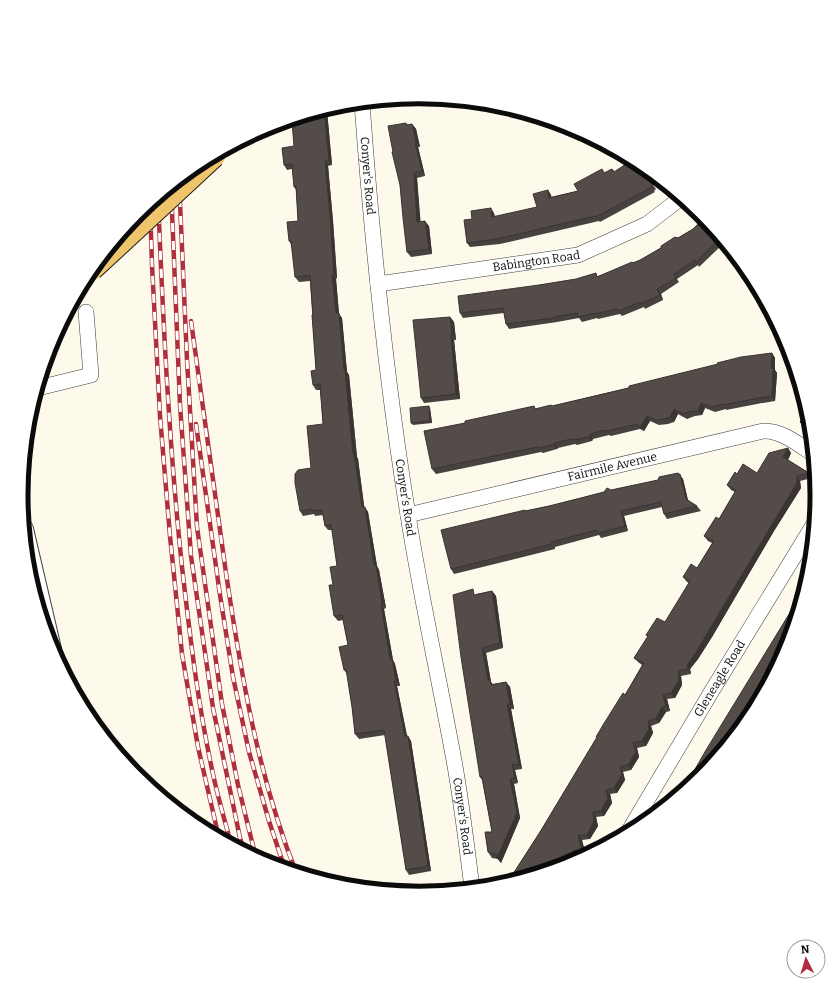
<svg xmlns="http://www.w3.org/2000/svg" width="838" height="991" font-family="Bitter,serif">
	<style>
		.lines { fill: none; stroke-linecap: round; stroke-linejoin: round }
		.minor-casing { stroke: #3e3e3e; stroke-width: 16 }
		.tertiary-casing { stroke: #3e3e3e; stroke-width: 20 }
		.minor { stroke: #fff; stroke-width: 15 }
		.tertiary { stroke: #fff; stroke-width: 18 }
		.rail-casing { stroke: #b02f3e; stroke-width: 4.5 }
		.rail { stroke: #fff; stroke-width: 3; stroke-dasharray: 9; stroke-linecap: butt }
		.primary-bridge-casing { stroke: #1c1c1c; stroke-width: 24; stroke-linecap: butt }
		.primary-bridge { stroke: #eec56b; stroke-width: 22 }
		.wall { fill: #47413f }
		.shaded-wall { fill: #3a3533 }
		.building { fill: #534c49; stroke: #3a3533 }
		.labels { text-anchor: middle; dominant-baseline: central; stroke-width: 4; stroke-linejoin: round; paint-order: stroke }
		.street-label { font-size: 12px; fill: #0b0b0b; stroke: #fff }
		.rim { fill: none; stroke: #0b0b0b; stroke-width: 5 }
	</style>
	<rect width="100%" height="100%" fill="#fdf9eb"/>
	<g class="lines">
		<g class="minor-casing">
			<g id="minor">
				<path id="s1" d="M362,103C372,241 386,379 408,515C421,599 440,682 455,766C462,806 467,847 472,888"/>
				<path id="s2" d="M378,284L392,282L578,255L647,224L681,198"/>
				<polyline points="38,388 91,375 86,312"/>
				<path id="s3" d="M408,515L763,431C781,430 798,444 813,454"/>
				<path id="s4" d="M627,834L710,694L814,524"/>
			</g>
		</g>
		<g class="tertiary-casing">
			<polyline id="tertiary" points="24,529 52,649"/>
		</g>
		<use href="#minor" class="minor"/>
		<use href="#tertiary" class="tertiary"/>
		<g class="rail-casing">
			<g id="rail">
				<polyline points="179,180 187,360 197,527 222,704 238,785 256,858"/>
				<polyline points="171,187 180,405 191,556 213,708 240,838 244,851"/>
				<path d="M158,197C163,320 169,444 182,567C190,636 198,706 213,774C218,798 225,821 231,844"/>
				<polyline points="150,204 152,265 160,416 170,536 182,654 198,747 219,838"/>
				<path d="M191,321C202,405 214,489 226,573C241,674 258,776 296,872"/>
				<polyline points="196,424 220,595 233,677 249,752 269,821 285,869"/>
			</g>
		</g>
		<use href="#rail" class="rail"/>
		<g class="primary-bridge-casing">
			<polyline id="primary-bridge" points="92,269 214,156"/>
		</g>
		<use href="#primary-bridge" class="primary-bridge"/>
	</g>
	<g class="wall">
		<polygon points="326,110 327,111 332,165 328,166 333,221 337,278 336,279 339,314 342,318 347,372 349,375 357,457 358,459 364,507 368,512 377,566 379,570 386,608 384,609 393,660 395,664 400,686 397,686 407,736 408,736 411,741 431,871 409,875 406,870 385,735 359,739 355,734 352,707 347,674 344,670 348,645 343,620 338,621 334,616 333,585 337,566 332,530 328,530 325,526 323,515 315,516 314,514 303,516 300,511 323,424 320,390 316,390 313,385 316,370 310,281 299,282 295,277 292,246 289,241 298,221 296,190 294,187 292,169 287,170 284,165 294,146 304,121 304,117"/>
		<polygon points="406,123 407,125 412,124 416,129 420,147 418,147 425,176 417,178 420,221 429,226 432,254 411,257 407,252 400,185 393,152"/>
		<polygon points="640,165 660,181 653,185 656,189 654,191 655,192 600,222 599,221 500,244 470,247 467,243 472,219 494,213 495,217 537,207 548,190 551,195 551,197 578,191 602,169 604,173 612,169 615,172"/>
		<polygon points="704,218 724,243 699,267 698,265 677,279 679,282 661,294 663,300 645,309 644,307 622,316 620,314 598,319 597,318 582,322 579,318 557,322 509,329 506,324 504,313 463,318 460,313 539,285 598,276 640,260 693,229"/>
		<polygon points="450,317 454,322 456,340 454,340 460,399 424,403 421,398"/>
		<polygon points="772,353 775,358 775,370 777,373 775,401 763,403 762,403 726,410 726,409 715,412 705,408 702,415 695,416 687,419 678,414 674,422 668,424 659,425 650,421 644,431 640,429 611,436 609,435 593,439 592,441 577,445 575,444 558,448 557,449 543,453 541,452 436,474 432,469 465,423 534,406 536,409 552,406"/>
		<polygon points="430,408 432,423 413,425 411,423"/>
		<polygon points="809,418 811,432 803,427 800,422"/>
		<polygon points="788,448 791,453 788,460 809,473 812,478 800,481 801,488 774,531 712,637 698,659 690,669 691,674 681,676 682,685 675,698 667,699 670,711 666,712 659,723 651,726 653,733 646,746 637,748 639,757 631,770 623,772 625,780 617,793 610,794 612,803 604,816 596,817 598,826 590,839 582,840 586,856 582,857 577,854 512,878 511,877 540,832 597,738 596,737 625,695 642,665 638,662 634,658 648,637 646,635 665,622 689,583 687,582 683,577 697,568 712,543 708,541 704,536 719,519 735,492 731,490 727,485 737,474 757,473"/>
		<polygon points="679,474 683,479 688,501 697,506 701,511 667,519 664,514 662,507 624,516 628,531 601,538 599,535 555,547 555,549 454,574 451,569 526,511 549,506 611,490 658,480"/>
		<polygon points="492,591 496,596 503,648 486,653 491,682 493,684 506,682 510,687 514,709 511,709 522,769 515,770 518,783 514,784 520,818 501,863 498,859 492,858 488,852 492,832 482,780 480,777 477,594"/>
	</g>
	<g class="shaded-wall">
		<polygon points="324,110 326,110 327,111 332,165 329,161"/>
		<polygon points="412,124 416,129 420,147 416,142"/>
		<polygon points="415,143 418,147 425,176 422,171"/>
		<polygon points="325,161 328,166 333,221 337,278 334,274"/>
		<polygon points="414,173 417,178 421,227 417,222"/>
		<polygon points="548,190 551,195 553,202 549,198"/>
		<polygon points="491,208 494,213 495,222 492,217"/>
		<polygon points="425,221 429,226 432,254 429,249"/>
		<polygon points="332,274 336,279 339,314 342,318 347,372 349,375 357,457 358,459 365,512 362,507 353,454 344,370 336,313"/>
		<polygon points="657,289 661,294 663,300 660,295"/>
		<polygon points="450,317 454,322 456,340 452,335"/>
		<polygon points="451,335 454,340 460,399 456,394"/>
		<polygon points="772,353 775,358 775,370 777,373 775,401 772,396 771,368"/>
		<polygon points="701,403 705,408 702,415 698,411"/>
		<polygon points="429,406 430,408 432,423 430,421"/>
		<polygon points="674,409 678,414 674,422 670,417"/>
		<polygon points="647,416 650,421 644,431 640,427"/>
		<polygon points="590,434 593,439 592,441 589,437"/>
		<polygon points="555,443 558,448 557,449 554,444"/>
		<polygon points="788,448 791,453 787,462 783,457"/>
		<polygon points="678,473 683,479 689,504 686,499"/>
		<polygon points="797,476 800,481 801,488 774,531 712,637 698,659 690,669 691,674 688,669 687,665"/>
		<polygon points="365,507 368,512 377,566 379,570 386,608 382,603 374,565"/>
		<polygon points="621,511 624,516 628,531 625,526"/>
		<polygon points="492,591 496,596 503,648 500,643"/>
		<polygon points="381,604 384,609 393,660 395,664 400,686 396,681 390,659"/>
		<polygon points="482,648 486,653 491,682 493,685 491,685 488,680"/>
		<polygon points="678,671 681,676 682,685 675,698 671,693"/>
		<polygon points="394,681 397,686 408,741 405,736"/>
		<polygon points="506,682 510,687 514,709 510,704"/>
		<polygon points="663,695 667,699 670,711 666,706"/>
		<polygon points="507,704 511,709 522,769 519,764"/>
		<polygon points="662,707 666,712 659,723 656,718"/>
		<polygon points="648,721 651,726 653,733 646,746 642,741"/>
		<polygon points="408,736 411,741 431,871 428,866"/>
		<polygon points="633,743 637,748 639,757 631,770 628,765"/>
		<polygon points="512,765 515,770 518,783 515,778"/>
		<polygon points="620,767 623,772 625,780 617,793 614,788"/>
		<polygon points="510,779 514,784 520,818 501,863 497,858"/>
		<polygon points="606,790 610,794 612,803 604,816 601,811"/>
		<polygon points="593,812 596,817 598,826 590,839 587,835"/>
		<polygon points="578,835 582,840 586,856 584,856"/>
		<polygon points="574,850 577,854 572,863 564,865"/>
	</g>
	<g class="building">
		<polygon points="324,110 329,161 325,161 330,216 334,274 332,274 336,313 339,313 344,370 345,370 353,454 354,454 362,507 365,507 374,565 376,565 382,603 381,604 390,659 392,659 396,681 394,681 405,736 408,736 428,866 406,870 384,730 355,734 352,707 346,669 344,670 339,647 348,645 342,615 334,616 329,585 333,585 330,567 337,566 331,524 325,526 322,510 312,511 312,509 300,511 295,483 295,474 298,470 311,468 307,426 323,424 320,384 313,385 311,371 316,370 312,315 313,315 310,275 295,277 291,241 289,241 287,222 298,221 296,186 294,187 292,164 284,165 282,148 294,146 292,122 304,121 304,117"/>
		<polygon points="406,123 406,125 412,124 416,142 415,143 422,171 414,173 417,222 425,221 429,249 407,252 403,218 400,185 392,152 393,152 388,126"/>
		<polygon points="632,160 640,165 655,177 650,181 653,185 651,186 652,187 596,217 595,216 497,239 467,243 464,220 472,219 471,211 491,208 492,217 537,207 533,194 548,190 549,198 578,191 574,184 602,169 604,173 612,169 614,172"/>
		<polygon points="704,218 720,238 696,262 695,260 674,274 676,278 657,289 660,295 641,304 640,302 618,311 617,309 594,314 594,313 578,317 577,313 554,317 554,318 506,324 503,308 460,313 458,296 539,285 576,279 596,273 597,277 632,262 633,263 640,260 661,248 661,246 675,237 678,238 693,229"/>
		<polygon points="450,317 452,335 451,335 456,394 421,398 413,320"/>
		<polygon points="772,353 771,368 773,368 772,396 759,398 723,405 723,404 712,407 701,403 698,411 692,411 683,414 674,409 670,417 664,419 655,420 647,416 640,427 637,424 607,431 605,430 590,434 589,437 573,440 571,439 555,443 554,444 540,448 537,447 432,469 424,431 465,423 465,421 534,406 535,409 551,405 552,406 629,388 629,386 718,364 717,363 741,357"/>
		<polygon points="429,406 430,421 411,423 410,408"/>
		<polygon points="807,412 809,418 810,429 800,422"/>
		<polygon points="788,448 783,457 809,473 797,476 797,483 771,526 708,632 695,654 687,665 688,669 678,671 679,680 671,693 663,695 666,706 662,707 656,718 648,721 649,729 642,741 633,743 636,752 628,765 620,767 622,775 614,788 606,790 608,798 601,811 593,812 594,821 587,835 578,835 583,855 574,850 564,865 509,882 512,878 511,877 540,832 597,737 596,737 603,725 623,693 625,695 644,663 634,658 648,636 646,635 657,618 665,622 690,581 683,577 691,564 697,568 714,541 704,536 716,517 719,519 736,490 727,485 735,472 737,474 743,464 757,473 769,453"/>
		<polygon points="678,473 678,474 680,474 686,499 697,506 664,514 661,502 621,511 625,526 598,533 597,530 551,542 552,544 451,569 441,530 525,510 525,511 549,506 581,498 604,492 607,488 611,490 658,480 659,477"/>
		<polygon points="805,588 787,648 750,717 700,777 682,792 706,750"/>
		<polygon points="473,589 474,595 492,591 500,643 482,648 488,680 490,680 491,685 506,682 510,704 507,704 519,764 512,765 515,778 510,779 517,813 497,858 496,854 488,852 485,832 492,832 482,777 480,777 461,657 453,595"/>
		<polygon points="382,885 382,890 366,888"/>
	</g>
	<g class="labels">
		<g class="street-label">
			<text stroke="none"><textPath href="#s1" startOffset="73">Conyer's Road</textPath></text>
			<text stroke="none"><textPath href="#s2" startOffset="160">Babington Road</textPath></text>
			<text stroke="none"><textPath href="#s3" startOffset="210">Fairmile Avenue</textPath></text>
			<text stroke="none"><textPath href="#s1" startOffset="397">Conyer's Road</textPath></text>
			<text stroke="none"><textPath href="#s4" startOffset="181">Gleneagle Road</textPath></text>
			<text stroke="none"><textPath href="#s1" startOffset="721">Conyer's Road</textPath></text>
		</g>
	</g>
	<path d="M0 0H838V991H0ZM28 495a391 391 0 1 1 782 0a391 391 0 1 1-782 0Z" fill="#fff" fill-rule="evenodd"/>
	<path class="rim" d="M28 495a391 391 0 1 1 782 0a391 391 0 1 1-782 0Z"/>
	<g transform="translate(806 959) rotate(355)"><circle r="19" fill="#ffffff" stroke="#9d9d9d"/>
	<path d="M0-3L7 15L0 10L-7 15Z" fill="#b02f3e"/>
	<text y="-6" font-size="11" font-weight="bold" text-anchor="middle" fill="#0b0b0b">N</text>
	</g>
</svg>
